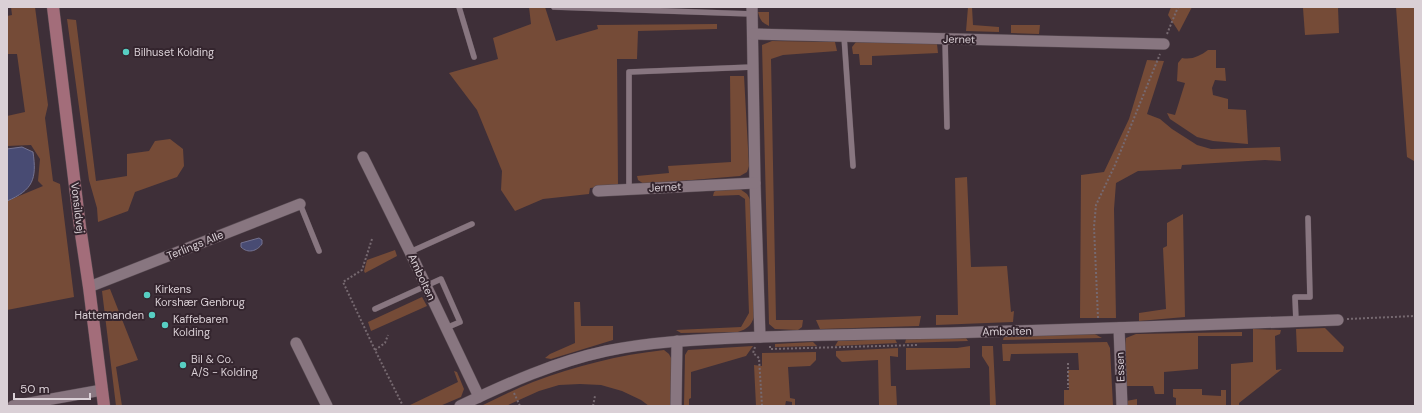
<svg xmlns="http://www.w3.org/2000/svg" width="1422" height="413" font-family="'DM Sans',sans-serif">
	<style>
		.green { fill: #754b37 }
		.water { fill: #484b73; stroke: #747391 }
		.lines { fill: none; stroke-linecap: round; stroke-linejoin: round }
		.lane-casing { stroke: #584b52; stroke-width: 6 }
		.street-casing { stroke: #584b52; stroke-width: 12 }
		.secondary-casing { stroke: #584b52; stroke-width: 13 }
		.path { stroke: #766970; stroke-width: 2; stroke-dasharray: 2 2; stroke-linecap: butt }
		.lane { stroke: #887680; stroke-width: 5.5 }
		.street { stroke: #887680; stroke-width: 11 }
		.secondary { stroke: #a36d7a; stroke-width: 12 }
		.poi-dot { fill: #57cec2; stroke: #34252e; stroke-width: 1.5 }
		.labels { text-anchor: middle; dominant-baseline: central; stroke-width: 4; stroke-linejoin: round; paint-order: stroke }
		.street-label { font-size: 11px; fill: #dad0d6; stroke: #34252e }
		.poi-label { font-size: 11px; fill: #dad0d6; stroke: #34252e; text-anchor: start }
	</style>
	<rect width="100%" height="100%" fill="#3e2f38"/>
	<g class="green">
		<polygon points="11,7 35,7 48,105 45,118 53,181 60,184 74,297 7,310 7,201 43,186 38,181 40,159 31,145 7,146 7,116 25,112 17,54 7,54 7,16 12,15"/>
		<polygon points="529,7 545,7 556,41 598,29 597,25 717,24 717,29 638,31 637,59 617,59 618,185 590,188 589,194 543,199 515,211 501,190 502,171 477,110 449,73 498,59 493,38 531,24"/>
		<polygon points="968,7 972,7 973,25 999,27 999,32 966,31"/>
		<polygon points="1171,7 1192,7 1179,32 1168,15"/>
		<polygon points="1338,7 1339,33 1305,35 1303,8"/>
		<polygon points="1396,7 1415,7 1415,164 1414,161 1407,157"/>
		<path d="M758,12H769V26C762,23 760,20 758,12Z"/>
		<polygon points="67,19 76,20 96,181 127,176 127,154 149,151 155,141 170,139 183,149 184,166 177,177 135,192 128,211 98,222 97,208 89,180"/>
		<polygon points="1011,25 1040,25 1039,34 1011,33"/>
		<polygon points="772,41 835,42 837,51 783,55 771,59 776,320 803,320 802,327 798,330 775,329 769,324 762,45"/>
		<polygon points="856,42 937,44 938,53 872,56 872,65 860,65 859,54 853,54 852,47"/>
		<path d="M1208,50H1216V68H1225L1226,81L1215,80L1212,88L1213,95L1228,99V109L1246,110L1248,144L1213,141L1197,137L1170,119L1167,113L1175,115L1185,83L1177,81L1178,63L1182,58C1192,60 1200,56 1208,50Z"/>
		<polygon points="1147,60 1164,61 1147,114 1160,119 1172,129 1197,145 1211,149 1280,147 1281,161 1265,160 1182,165 1181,169 1138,171 1116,183 1114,209 1116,318 1080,318 1081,175 1104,172 1129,119"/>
		<polygon points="730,76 744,76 749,166 747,172 740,176 644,184 638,180 637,176 669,173 668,166 731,162"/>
		<polygon points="967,177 971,267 1007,266 1011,312 1014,311 1013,322 936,325 936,315 958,315 955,178"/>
		<path d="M740,189L747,194L751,201L754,317C751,326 747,329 738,332L681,333L676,330L741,327L749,313L745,199L739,195L713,196L714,192L717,190Z"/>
		<polygon points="1183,214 1185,317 1139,321 1139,313 1166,309 1163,248 1167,246 1167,223"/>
		<polygon points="395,250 397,256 365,273 364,271 367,260"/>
		<polygon points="110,289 138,360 116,367 122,406 116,406 102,291"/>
		<polygon points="422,297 427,306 371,331 368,322"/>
		<polygon points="574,302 580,302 581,326 613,326 613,340 551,359 545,358 550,354 575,343"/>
		<polygon points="921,316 919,326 820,329 816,320"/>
		<polygon points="1325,328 1344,347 1343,352 1297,352 1296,329"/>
		<polygon points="1253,329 1281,330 1280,334 1275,336 1276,370 1282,369 1239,403 1239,406 1231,406 1231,364 1253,362"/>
		<polygon points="1242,332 1242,336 1198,336 1198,369 1164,372 1164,394 1155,394 1153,386 1127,386 1124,350 1126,338 1136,334"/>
		<polygon points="1093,333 1102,338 1003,340 1004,336"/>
		<polygon points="966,338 968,341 905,343 906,339"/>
		<polygon points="895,339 897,343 835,346 838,341"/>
		<polygon points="813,342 817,346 775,347 775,344"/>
		<polygon points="1107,342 1110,348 1113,406 1064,406 1064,390 1069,390 1068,370 1079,370 1078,353 1011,354 1010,361 1003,361 1002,344"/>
		<polygon points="753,346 746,356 691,372 691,398 689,399 689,406 684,406 685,355 688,350"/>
		<polygon points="970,346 970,368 906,370 906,348 957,348"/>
		<polygon points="982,346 993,346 996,406 990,406 989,367 982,356"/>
		<polygon points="898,348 898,357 890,356 891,386 896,386 897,406 879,406 878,360 842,362 836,356 836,351"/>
		<path d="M664,350L669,354L672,360L671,406H649L641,400L622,391L601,385L580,384L559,385L539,391L506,406H481C498,398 515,389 533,382C575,366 619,355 664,350Z"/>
		<polygon points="816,352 816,360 810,366 788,367 790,398 795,399 795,406 792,406 792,402 786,401 785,406 756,406 754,365 762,366 762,353"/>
		<polygon points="454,371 457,372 464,389 461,397 440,406 408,406 458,382"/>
		<polygon points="1173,389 1202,389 1202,395 1221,396 1221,390 1226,390 1226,406 1176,406 1176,398 1173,397"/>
		<polygon points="1137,399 1137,406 1127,406 1126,401"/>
	</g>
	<g class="water">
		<path d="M22,147L33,152C37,179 33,190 7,201V149Z"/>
		<path d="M259,238L262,240V244C257,251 248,254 241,247V243Z"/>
	</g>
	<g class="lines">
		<g class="lane-casing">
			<g id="lane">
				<polyline points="459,7 474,57"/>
				<polyline points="554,7 752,14"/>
				<polyline points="844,36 853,166"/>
				<polyline points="945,39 947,127"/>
				<polyline points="629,189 629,72 753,67"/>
				<polyline points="300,204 319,251"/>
				<polyline points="410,252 472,224"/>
				<polyline points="375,309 441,279 460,322 446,328"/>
				<polyline points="1296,321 1295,297 1310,297 1308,218"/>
			</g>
		</g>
		<g class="street-casing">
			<g id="street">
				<polyline points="752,7 755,183 760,337"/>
				<polyline points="753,34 1164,44"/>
				<polyline points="363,157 410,252 479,397"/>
				<polyline points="598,191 755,183"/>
				<polyline points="89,287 300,204"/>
				<polyline points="1119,328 1122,406"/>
				<polyline points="296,343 327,406"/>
				<polyline points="13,406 102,390"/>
				<path d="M460,406C508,383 555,362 606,351C649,342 692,340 735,338C806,335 878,334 949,333C1079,329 1208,325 1338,320"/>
				<polyline points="676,406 677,341"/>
			</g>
		</g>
		<g class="secondary-casing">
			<polyline id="secondary" points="53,7 80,227 89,287 104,406"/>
		</g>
		<g class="path">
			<polyline points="1167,34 1178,7"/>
			<polyline points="372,239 362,270 343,282 375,350 403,406"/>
			<polyline points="1098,318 1094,227 1096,205 1115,165 1160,54"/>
			<polyline points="1347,319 1415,316"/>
			<polyline points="770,346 770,349 918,345"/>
			<polyline points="755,347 753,353 759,358 762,406"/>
			<polyline points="375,350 385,343 388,335"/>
			<polyline points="1068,363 1068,388"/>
			<polyline points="514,393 520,406"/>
			<polyline points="593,406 595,396"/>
		</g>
		<use href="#lane" class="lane"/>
		<use href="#street" class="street"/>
		<use href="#secondary" class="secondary"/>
	</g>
	<g class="poi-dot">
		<circle cx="126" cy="52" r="4"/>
		<circle cx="147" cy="295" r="4"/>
		<circle cx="152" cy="315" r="4"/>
		<circle cx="165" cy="325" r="4"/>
		<circle cx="183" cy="365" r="4"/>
	</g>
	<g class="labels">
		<g class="street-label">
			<text transform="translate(959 39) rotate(1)">Jernet</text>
			<text transform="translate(665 187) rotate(-3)">Jernet</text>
			<text transform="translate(78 208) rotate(83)">Vonsildvej</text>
			<text transform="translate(195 245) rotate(-22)">Terlings Alle</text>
			<text transform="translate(422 277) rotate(65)">Ambolten</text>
			<text transform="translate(1007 331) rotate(-1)">Ambolten</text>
			<text transform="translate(1120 367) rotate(-92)">Essen</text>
		</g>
		<g class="poi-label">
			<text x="134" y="52">Bilhuset Kolding</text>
			<text x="155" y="289">Kirkens<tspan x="155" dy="13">Korshær Genbrug</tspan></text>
			<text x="144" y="315" text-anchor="end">Hattemanden</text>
			<text x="173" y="319">Kaffebaren<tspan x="173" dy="13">Kolding</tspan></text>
			<text x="191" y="359">Bil &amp; Co.<tspan x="191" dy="13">A/S - Kolding</tspan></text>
		</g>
	</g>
	<rect width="1422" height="413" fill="none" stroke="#dad0d6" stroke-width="16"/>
	<path d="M14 393v6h76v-6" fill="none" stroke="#dad0d6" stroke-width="2"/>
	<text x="20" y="393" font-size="12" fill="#dad0d6" stroke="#34252e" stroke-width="3" paint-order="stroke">50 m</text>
</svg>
